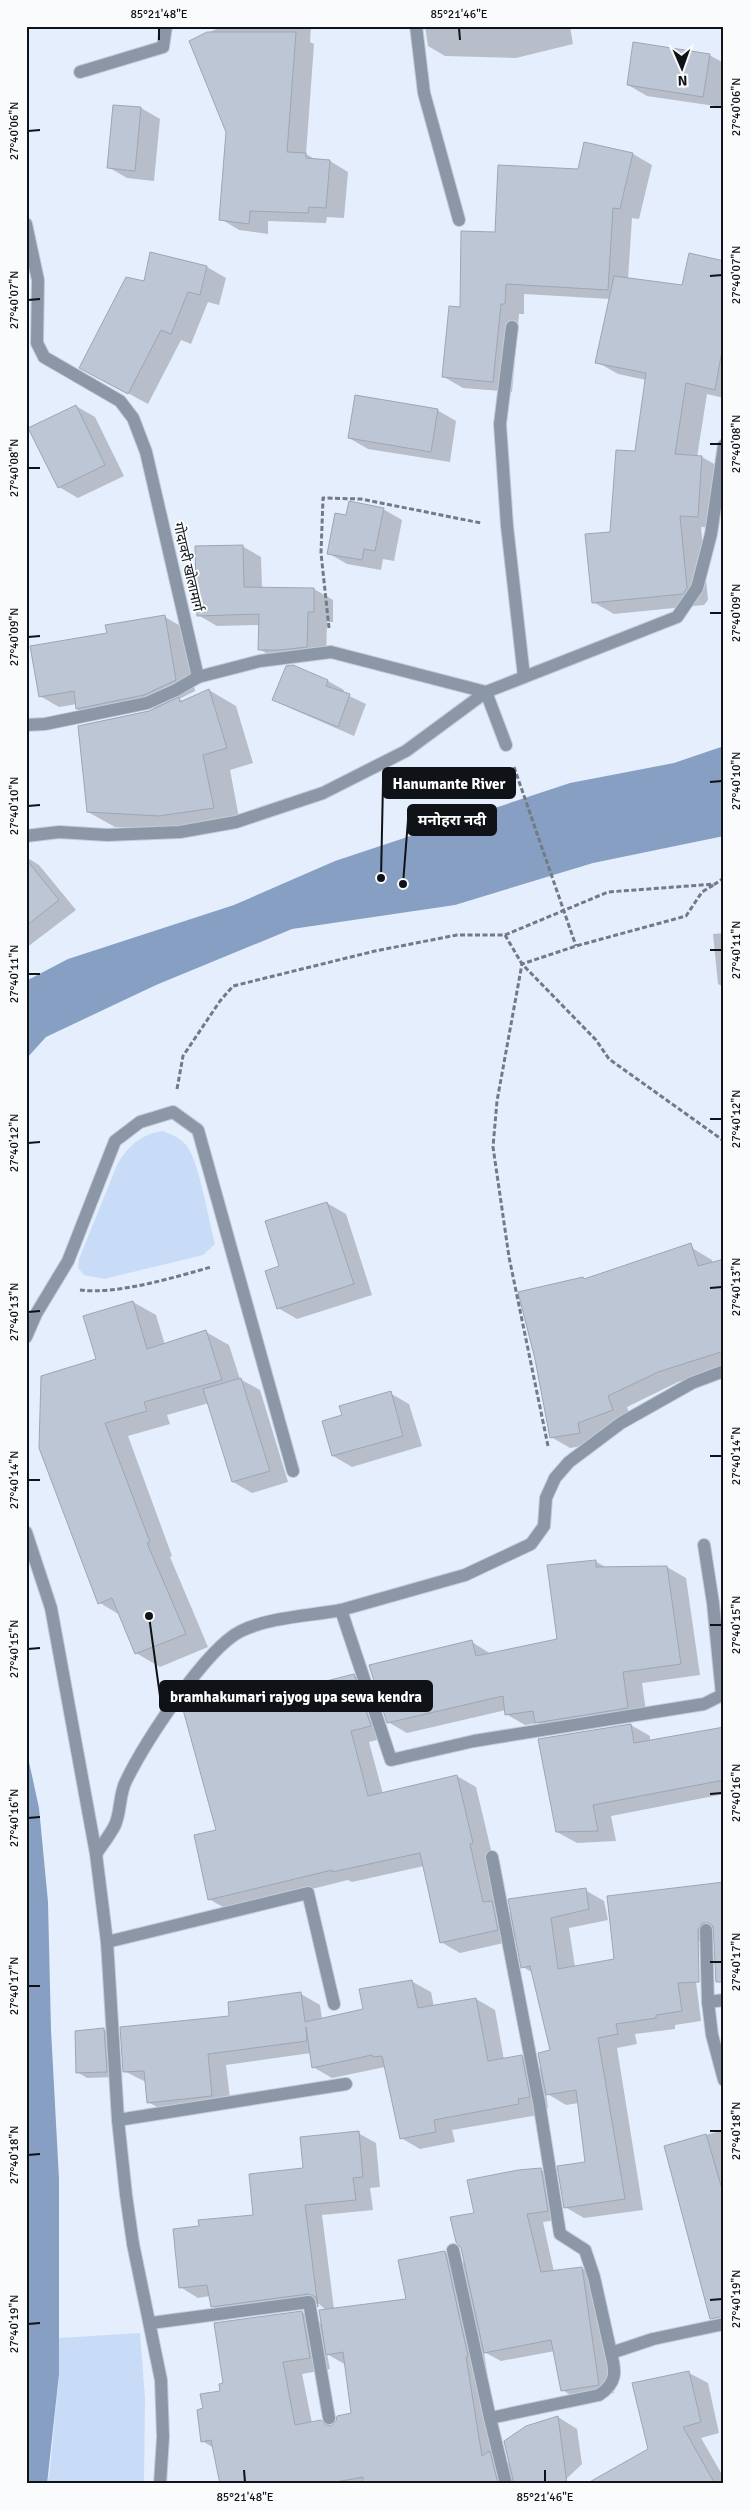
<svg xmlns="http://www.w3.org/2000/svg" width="750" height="2510" font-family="Signika,'Noto Sans Devanagari',sans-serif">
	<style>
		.green { fill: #c8dcf8 }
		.water { fill: #869fc3 }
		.shadow { fill: #0003; fill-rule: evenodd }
		.building { fill: #bdc6d4; stroke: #9da6b3 }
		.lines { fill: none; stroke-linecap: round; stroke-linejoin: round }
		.lane-casing { stroke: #c3cbd7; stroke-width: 14 }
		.street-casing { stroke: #c3cbd7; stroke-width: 14 }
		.path { stroke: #747a83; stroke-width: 3; stroke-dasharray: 5 2.5; stroke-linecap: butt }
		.lane { stroke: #8b97a7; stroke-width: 12 }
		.street { stroke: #8b97a7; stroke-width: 12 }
		.ticks { fill: none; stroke: #0f1216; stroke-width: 2 }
		.labels { text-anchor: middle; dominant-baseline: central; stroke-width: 4; stroke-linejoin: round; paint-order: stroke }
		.street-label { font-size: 14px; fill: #0f1216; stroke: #f9fbfd }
		.leader { fill: none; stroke: #0f1216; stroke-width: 2 }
		.callout-dot { fill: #0f1216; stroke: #f9fbfd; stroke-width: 2 }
		.callout { fill: #0f1216; stroke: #0f1216; stroke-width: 2 }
		.callout-label { font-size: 15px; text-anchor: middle; font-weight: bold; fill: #fff }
		.neatline { fill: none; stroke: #0f1216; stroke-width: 2 }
		.ticks-label { font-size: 12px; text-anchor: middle; fill: #0f1216 }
	</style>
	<rect width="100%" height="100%" fill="#e5eefc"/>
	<g class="green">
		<path d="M163,1131C172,1135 179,1137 186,1145C199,1160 209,1222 215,1244L203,1255L104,1279L84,1275L78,1268L79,1259L117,1165C128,1146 141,1134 163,1131Z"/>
		<polygon points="140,2333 145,2398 144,2484 47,2484 50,2469 59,2374 59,2338"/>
	</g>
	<g class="water">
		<polygon points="724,746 724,836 593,863 455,905 292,929 156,985 46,1037 26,1059 26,981 68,959 234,905 335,861 570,783 674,763"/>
		<polygon points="26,1748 39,1808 48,1902 51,2030 59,2179 59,2374 47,2484 26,2484"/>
	</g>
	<g class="shadow">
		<polygon points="223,26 311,26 310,42 314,44 306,154 316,160 330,161 348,172 344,218 327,217 326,223 268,221 268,234 239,230 221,219 227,132 190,41"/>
		<polygon points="425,26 570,26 573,44 516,58 445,56 428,46"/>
		<polygon points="709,55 724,63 722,107 647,96 628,85"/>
		<polygon points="114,106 141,108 160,119 154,181 127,178 108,167"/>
		<polygon points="585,143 633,154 652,165 639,219 632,218 628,279 683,286 724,262 724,398 707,394 697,457 702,457 723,469 719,528 701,527 708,600 704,605 614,614 593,602 636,452 646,380 618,374 597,362 610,299 524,294 524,314 519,314 512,392 463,388 444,377 461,308 496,233 579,170"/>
		<polygon points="151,254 207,267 226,278 219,305 208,302 191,344 181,340 148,404 100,378 145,283"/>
		<polygon points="76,406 95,417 124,476 78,498 59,487"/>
		<polygon points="437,410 456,421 450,462 368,449 349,438"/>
		<polygon points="383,509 402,520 394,561 383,559 381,570 347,564 328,553 347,517"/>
		<polygon points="242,546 261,557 262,588 314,589 333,600 333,622 327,622 326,657 278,660 259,649 260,625 217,626 198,615"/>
		<polygon points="165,617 184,628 195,691 179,699 184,702 209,690 236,706 253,763 230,770 240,823 187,831 115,827 88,812 149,712 158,707 96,720 77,709 77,704 59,707 40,696 108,634"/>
		<polygon points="293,666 328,681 344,690 343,693 366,704 354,736 290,708 273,699"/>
		<polygon points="26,857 39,865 76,910 26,948"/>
		<polygon points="724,933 724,987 718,984 713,934"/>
		<polygon points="327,1203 346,1214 372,1295 297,1319 278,1308 281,1267"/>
		<polygon points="692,1248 712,1260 723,1299 724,1295 724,1367 678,1382 627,1407 632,1421 599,1443 570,1448 551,1437 585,1280"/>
		<polygon points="133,1302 156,1315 165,1345 206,1332 229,1345 240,1379 260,1390 288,1482 252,1493 233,1482 209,1403 167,1415 170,1424 128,1436 172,1556 170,1557 208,1647 160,1667 136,1653 120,1615 100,1603 98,1360"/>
		<polygon points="390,1393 409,1404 422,1446 352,1467 333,1456 323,1422 343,1416"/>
		<polygon points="595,1561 607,1568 667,1567 686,1578 700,1675 642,1683 647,1718 555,1733 538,1723 525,1725 506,1714 506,1710 407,1733 388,1722 472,1642 491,1654 558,1640"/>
		<polygon points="354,1675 372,1686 389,1737 369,1742 383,1794 457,1776 476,1787 492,1854 500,1907 512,1914 585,1890 604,1901 608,1920 569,1928 575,1967 616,1960 724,1883 718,1939 691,1942 701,2021 675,2025 675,2029 635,2034 637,2044 617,2048 643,2210 584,2218 565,2207 587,2163 579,2103 566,2105 546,2093 548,2108 537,2110 538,2115 452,2130 455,2142 420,2149 401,2138 385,2067 332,2078 313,2067 311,2053 226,2065 231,2107 168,2113 148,2102 146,2082 124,2071 231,2017 301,1994 320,2005 322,2019 365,2010 411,1981 431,1992 434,2007 476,1999 495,2010 504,2060 522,2057 542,2069 552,2051 533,1973 523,1967 517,1940 460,1953 441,1942 424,1866 352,1882 348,1880 228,1910 209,1899 218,1831 225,1686 244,1697 245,1702"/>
		<polygon points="631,1725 650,1736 650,1741 724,1728 724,1794 611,1816 616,1841 577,1843 557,1832"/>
		<polygon points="104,2030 114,2035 116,2077 87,2078 77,2072"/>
		<polygon points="724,2130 724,2301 666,2146"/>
		<path d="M358,2133L376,2143L380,2187L370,2188L373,2210L322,2215L334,2309L407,2300L445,2252L466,2264L475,2214L541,2170L557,2179L563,2219L543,2222L554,2272L582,2268L598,2277L614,2393L578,2399L562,2390L555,2351L501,2361L484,2352L500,2458L510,2464L558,2417L577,2429L582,2464L561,2484H221L214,2448L202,2441L225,2384L302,2312L322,2324L326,2310L319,2304L230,2316L212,2306L210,2296L198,2298L180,2287L201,2227L254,2216L304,2170ZM327,2354L346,2365L353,2414L331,2427L321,2421L312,2423L302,2374L330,2369Z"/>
		<polygon points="689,2373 708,2383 719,2433 701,2438 724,2478 724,2484 588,2484 650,2450"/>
	</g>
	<g class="building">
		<polygon points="207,32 296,32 287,152 306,153 306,158 330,160 326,208 309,207 308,213 250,211 249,224 219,220 226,132 189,41"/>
		<polygon points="633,42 710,54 703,97 627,85"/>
		<polygon points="113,105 141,107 135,171 107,168"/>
		<polygon points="584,142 633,153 620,209 613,208 608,290 506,284 505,304 501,304 493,382 442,377 449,306 460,307 461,231 495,232 498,165 578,169"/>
		<polygon points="150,252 207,266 200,295 188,292 171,334 161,330 128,394 79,368 126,277 144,281"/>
		<polygon points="689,253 724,261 724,339 715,390 686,383 675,454 702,456 698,517 680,516 687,588 683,594 592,603 585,534 610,532 616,450 635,451 646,373 595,363 614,276 682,285"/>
		<polygon points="355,395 438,409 431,452 348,438"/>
		<polygon points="76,405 105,465 58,488 28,428"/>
		<polygon points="349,501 384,508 375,551 364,549 362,560 327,554 335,513 346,515"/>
		<polygon points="243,545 244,587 314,588 314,612 308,612 307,647 280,650 258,650 259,614 197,616 195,546"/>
		<polygon points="165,615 176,680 144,695 76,709 74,691 39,697 30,646 107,633 105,625"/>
		<polygon points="293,665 328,680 326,686 350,694 338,727 272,700 286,666"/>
		<polygon points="209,689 227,748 203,755 214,808 159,816 87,812 78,726 149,711 179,697 180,702"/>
		<polygon points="26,859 59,900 26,926"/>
		<polygon points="327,1202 354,1284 277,1309 265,1271 279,1266 265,1221"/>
		<polygon points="691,1243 698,1266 724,1259 724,1351 658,1372 608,1396 613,1410 578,1423 580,1433 550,1438 535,1359 518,1292 583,1277 584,1279"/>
		<polygon points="133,1301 147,1349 206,1330 222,1380 144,1402 147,1411 105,1423 150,1542 147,1543 186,1634 135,1654 112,1598 98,1604 39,1448 41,1376 96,1359 83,1316"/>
		<polygon points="241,1378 270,1471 232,1482 203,1389"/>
		<polygon points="391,1391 403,1436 332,1456 322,1421 342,1415 339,1406"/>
		<polygon points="596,1560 596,1567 667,1566 681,1664 623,1672 628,1708 535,1723 533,1711 505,1715 503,1696 387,1723 369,1665 472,1640 476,1656 557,1639 547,1565"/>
		<polygon points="354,1674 371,1726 351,1731 368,1796 457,1775 473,1843 470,1844 483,1902 492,1901 498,1930 440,1943 420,1853 332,1872 332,1870 208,1900 194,1835 216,1830 182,1706 190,1695 225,1685 231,1705"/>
		<polygon points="631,1724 634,1743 724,1727 724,1780 593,1805 598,1831 556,1832 538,1739"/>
		<polygon points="724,1882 724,1982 716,1982 713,1926 709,1923 702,1923 698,1930 699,1982 678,1983 682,2011 656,2015 656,2018 616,2024 618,2034 598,2038 625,2199 564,2208 557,2166 585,2162 576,2090 546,2095 538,2053 550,2050 530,1966 521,1968 508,1899 586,1888 589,1909 551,1918 558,1969 614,1959 607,1896"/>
		<polygon points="412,1980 418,2008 476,1998 488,2061 522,2055 530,2097 518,2099 519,2104 434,2120 436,2132 400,2139 382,2056 373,2057 372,2055 312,2068 306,2027 307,2041 208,2054 212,2096 147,2103 144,2071 123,2072 120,2027 229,2016 228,2002 301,1992 305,2022 363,2009 359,1989"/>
		<polygon points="104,2028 107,2072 76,2073 75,2031"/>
		<polygon points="359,2131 363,2177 353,2178 356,2200 305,2205 318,2307 316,2297 308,2294 211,2307 207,2285 179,2288 173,2229 199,2226 198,2220 253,2215 249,2174 303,2168 300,2137"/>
		<polygon points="706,2134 724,2196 724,2316 710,2319 664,2146"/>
		<polygon points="541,2168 548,2211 527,2214 541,2272 582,2267 599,2385 561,2391 551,2340 484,2353 461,2248 456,2242 450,2217 474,2213 467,2180 518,2170"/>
		<polygon points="445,2251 468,2356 466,2357 482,2456 490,2451 498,2484 363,2484 363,2477 325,2484 220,2484 211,2440 201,2442 197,2410 203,2408 200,2394 220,2391 219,2384 223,2383 214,2323 302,2311 310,2358 283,2362 295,2425 321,2420 326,2425 331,2426 336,2421 337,2416 351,2413 343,2352 326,2355 319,2310 406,2299 398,2260"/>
		<polygon points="689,2371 701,2422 683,2427 715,2484 586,2484 648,2449 632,2383"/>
		<polygon points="558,2416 567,2484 514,2484 504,2441 526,2426"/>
	</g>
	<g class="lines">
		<g class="lane-casing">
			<g id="lane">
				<polyline points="416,26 424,93 459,220"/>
				<polyline points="80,72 163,47 166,26"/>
				<polyline points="512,327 500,424 507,526 524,677"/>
				<polyline points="118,2120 346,2084"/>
				<polyline points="151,2323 309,2302 329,2418"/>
			</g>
		</g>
		<g class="street-casing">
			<g id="street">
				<polyline points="26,224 38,280 37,343 44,357 120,401 133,418 146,452 198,677 260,661 331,652 486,692"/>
				<polyline points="486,692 506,745"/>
				<polyline points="26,725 45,724 147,703 176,690 198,677"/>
				<polyline points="26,836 59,832 107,835 180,832 236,822 323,793 406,751 486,692 677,617 697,588 711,534 724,445"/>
				<polyline points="26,1337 36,1314 68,1261 115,1141 140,1122 173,1112 198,1130 293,1471"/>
				<polyline points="26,1532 51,1608 96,1854 107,1942 118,2120 126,2195 133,2244 161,2380 163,2437 160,2484"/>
				<polyline points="341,1610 465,1575 531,1544 544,1526 546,1498 555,1478 569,1462 621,1423 692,1383 724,1371"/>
				<path d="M96,1854C102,1845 110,1835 115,1825C121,1812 119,1794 126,1781C144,1744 205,1649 241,1631C270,1617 309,1616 341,1610L391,1760L474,1741L704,1704L722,1695L713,1603L704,1545"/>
				<polyline points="492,1857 539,2102 560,2234 585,2250 594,2277 611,2353"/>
				<polyline points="706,1930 708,2002 712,2035 724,2080"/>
				<polyline points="107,1942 308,1893 334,2004"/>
				<polyline points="708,2002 724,2000"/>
				<polyline points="453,2250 490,2418"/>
				<path d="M506,2484L490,2418L599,2395C617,2383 616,2372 611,2353L653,2339L724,2324"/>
			</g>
		</g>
		<g class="path">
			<polyline points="329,628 321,553 323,498 361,499 481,523"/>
			<polyline points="514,767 576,946"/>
			<polyline points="505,935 522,964 596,1040 609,1059 724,1141"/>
			<polyline points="177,1089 183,1056 220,1001 233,986 375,951 457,935 505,935 608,892 715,884 724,878"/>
			<path d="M80,1290C116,1295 176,1277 211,1267"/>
			<polyline points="548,1446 509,1257 493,1147 497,1101 522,964 576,946 686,916 702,892 715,884"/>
		</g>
		<use href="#lane" class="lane"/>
		<use href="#street" class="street"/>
	</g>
	<path class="ticks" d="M159,28V40M459,28L460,40M710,107H722M28,131L40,130M710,276L722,275M28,300L40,299M710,444H722M28,468H40M710,613H722M28,637L40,636M710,782L722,781M28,806L40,805M710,950H722M28,974H40M710,1119H722M28,1143L40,1142M710,1288L722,1287M28,1312L40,1311M710,1456H722M28,1480H40M710,1625H722M28,1649L40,1648M710,1794L722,1793M28,1818L40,1817M710,1962H722M28,1986H40M710,2131H722M28,2155L40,2154M710,2300L722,2299M28,2324L40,2323M244,2470L245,2482M545,2470V2482"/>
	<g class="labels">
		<g class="street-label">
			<text transform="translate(188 567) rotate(77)">गोदावरी खोलामार्ग</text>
		</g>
	</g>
	<path class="leader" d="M381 878L383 783M403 884L408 820M149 1616L160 1696"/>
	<g class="callout-dot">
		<circle cx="381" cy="878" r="5"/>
		<circle cx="403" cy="884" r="5"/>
		<circle cx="149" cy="1616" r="5"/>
	</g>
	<g class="callout">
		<rect x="383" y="768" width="132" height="30" rx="5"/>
		<rect x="408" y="805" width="88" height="30" rx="5"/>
		<rect x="160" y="1681" width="272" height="30" rx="5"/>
	</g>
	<g class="callout-label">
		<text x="449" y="789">Hanumante River</text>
		<text x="452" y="825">मनोहरा नदी</text>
		<text x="296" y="1702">bramhakumari rajyog upa sewa kendra</text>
	</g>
	<rect width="750" height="2510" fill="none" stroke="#f9fbfd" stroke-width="55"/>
	<g transform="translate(682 68) rotate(178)" stroke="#f9fbfd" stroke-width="4" paint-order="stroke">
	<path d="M0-4L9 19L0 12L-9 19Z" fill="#0f1216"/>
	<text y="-8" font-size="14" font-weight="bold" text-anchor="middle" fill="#0f1216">N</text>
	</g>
	<rect x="28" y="28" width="694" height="2454" class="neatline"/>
	<g class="ticks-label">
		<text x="159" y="18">85°21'48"E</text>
		<text x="459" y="18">85°21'46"E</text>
		<text transform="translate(736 107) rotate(-90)" y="4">27°40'06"N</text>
		<text transform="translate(14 131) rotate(-90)" y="4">27°40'06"N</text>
		<text transform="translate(736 275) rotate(-90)" y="4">27°40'07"N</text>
		<text transform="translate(14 300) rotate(-90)" y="4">27°40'07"N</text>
		<text transform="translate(736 444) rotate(-90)" y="4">27°40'08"N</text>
		<text transform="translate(14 468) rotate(-90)" y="4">27°40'08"N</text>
		<text transform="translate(736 613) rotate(-90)" y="4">27°40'09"N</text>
		<text transform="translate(14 637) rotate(-90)" y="4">27°40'09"N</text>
		<text transform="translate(736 781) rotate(-90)" y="4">27°40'10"N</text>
		<text transform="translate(14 806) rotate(-90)" y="4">27°40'10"N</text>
		<text transform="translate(736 950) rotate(-90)" y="4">27°40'11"N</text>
		<text transform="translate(14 974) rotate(-90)" y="4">27°40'11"N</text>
		<text transform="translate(736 1119) rotate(-90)" y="4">27°40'12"N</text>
		<text transform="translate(14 1143) rotate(-90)" y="4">27°40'12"N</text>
		<text transform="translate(736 1287) rotate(-90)" y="4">27°40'13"N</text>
		<text transform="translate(14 1312) rotate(-90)" y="4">27°40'13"N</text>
		<text transform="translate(736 1456) rotate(-90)" y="4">27°40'14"N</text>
		<text transform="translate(14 1480) rotate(-90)" y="4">27°40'14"N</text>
		<text transform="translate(736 1625) rotate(-90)" y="4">27°40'15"N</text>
		<text transform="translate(14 1649) rotate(-90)" y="4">27°40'15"N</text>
		<text transform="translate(736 1793) rotate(-90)" y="4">27°40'16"N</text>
		<text transform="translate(14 1818) rotate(-90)" y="4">27°40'16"N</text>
		<text transform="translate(736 1962) rotate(-90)" y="4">27°40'17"N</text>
		<text transform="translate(14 1986) rotate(-90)" y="4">27°40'17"N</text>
		<text transform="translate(736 2131) rotate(-90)" y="4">27°40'18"N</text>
		<text transform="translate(14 2155) rotate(-90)" y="4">27°40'18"N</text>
		<text transform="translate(736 2299) rotate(-90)" y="4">27°40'19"N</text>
		<text transform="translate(14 2324) rotate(-90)" y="4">27°40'19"N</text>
		<text x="245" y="2501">85°21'48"E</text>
		<text x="545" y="2501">85°21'46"E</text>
	</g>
</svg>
